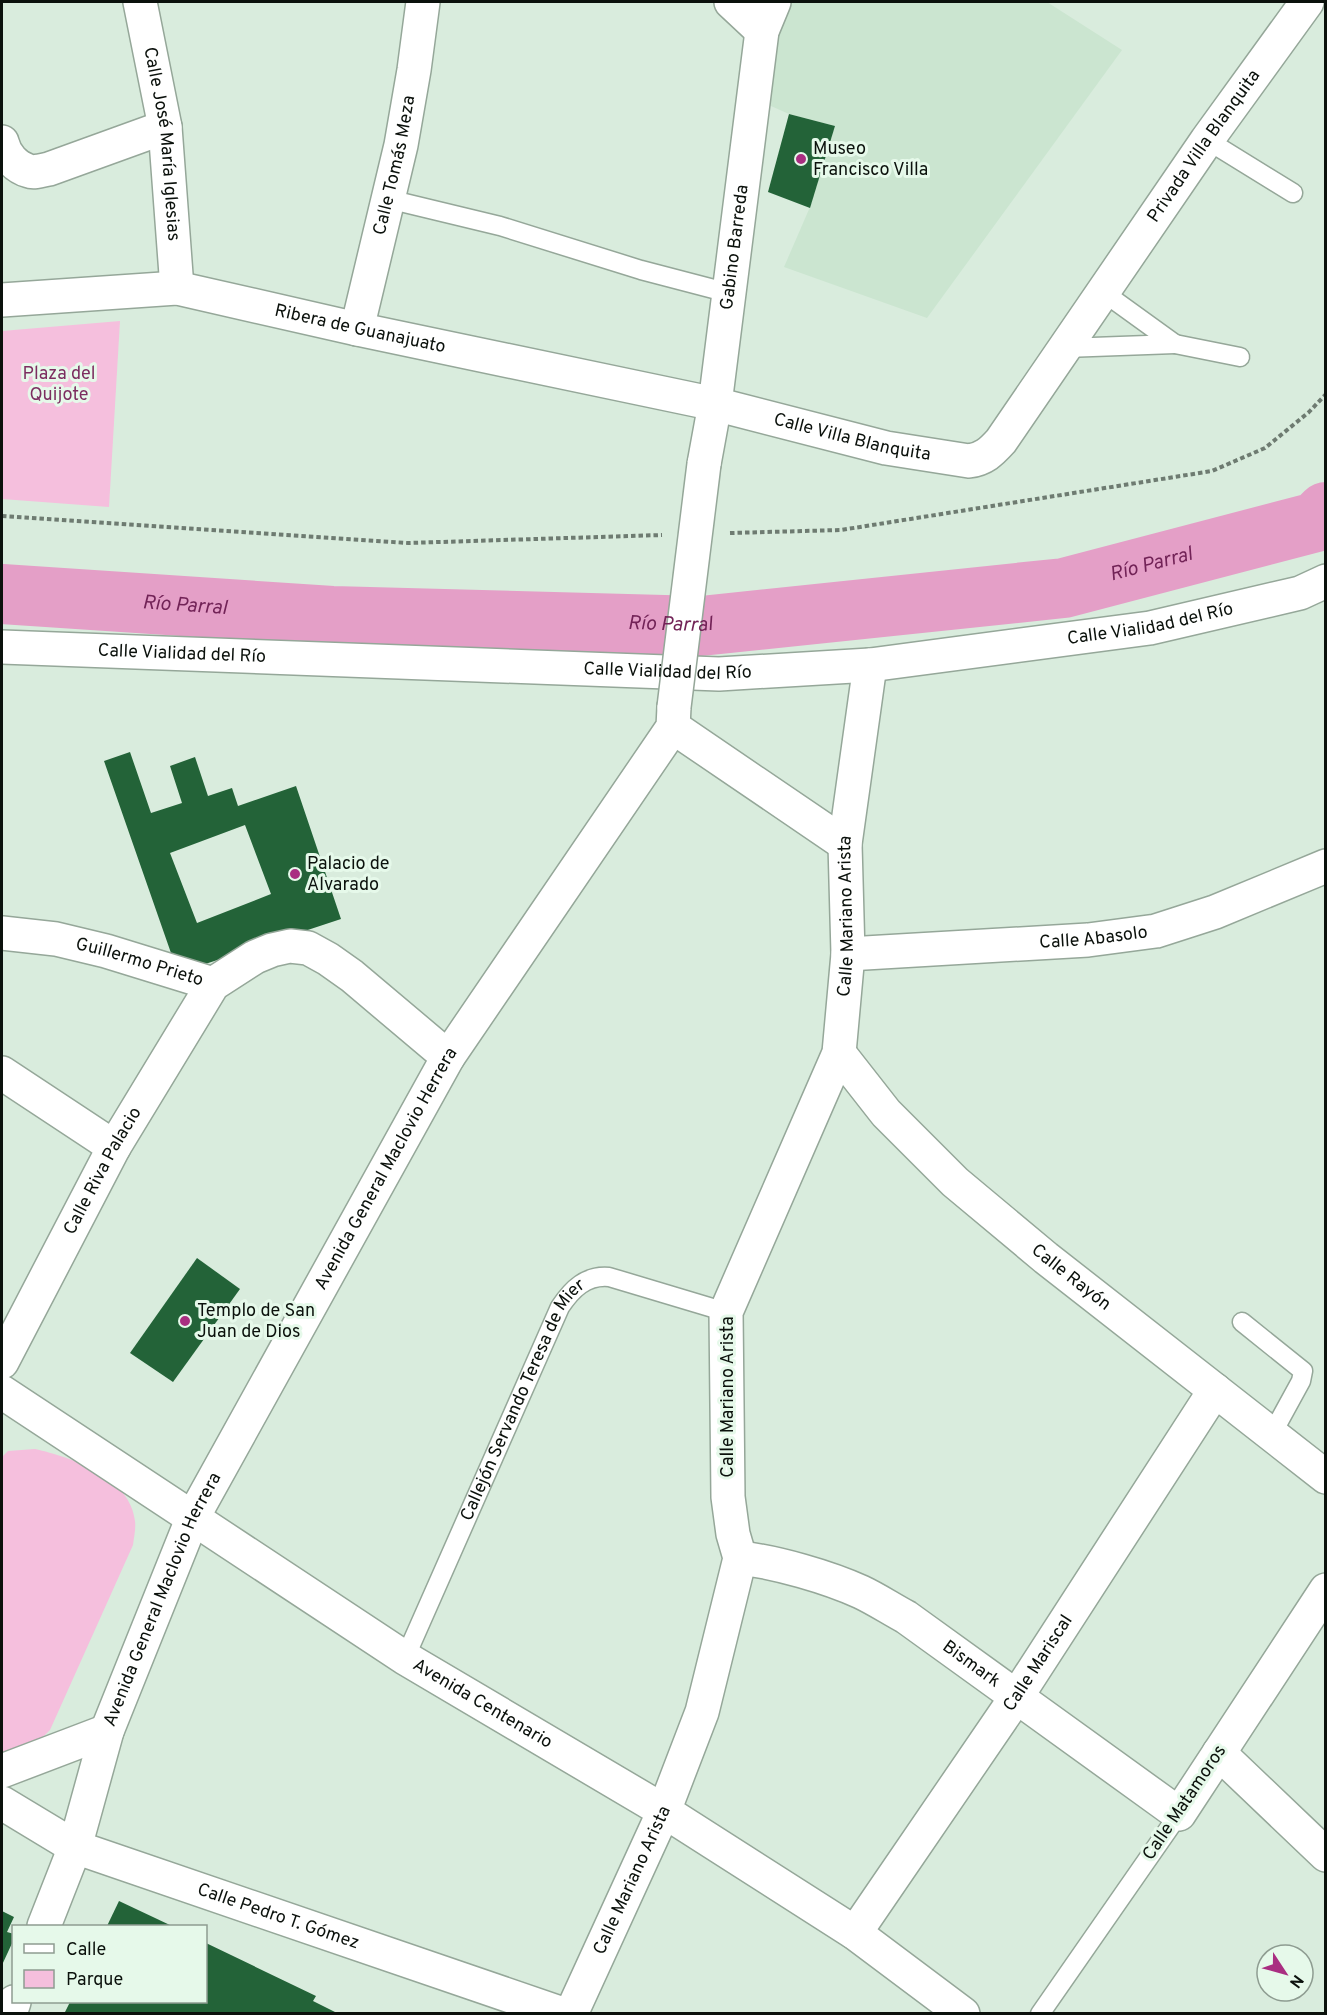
<svg xmlns="http://www.w3.org/2000/svg" width="1327" height="2015" font-family="Overpass,sans-serif">
	<style>
		.built { fill: #cbe5d0 }
		.green { fill: #f5bfdd }
		.lines { fill: none; stroke-linecap: round; stroke-linejoin: round }
		.river { stroke: #e49fc7; stroke-width: 60 }
		.building { fill: #236338; fill-rule: evenodd }
		.service-casing { stroke: #95a799; stroke-width: 21 }
		.minor-casing { stroke: #95a799; stroke-width: 36 }
		.secondary-casing { stroke: #95a799; stroke-width: 36 }
		.path { stroke: #6e7b71; stroke-width: 4; stroke-dasharray: 4.5 3; stroke-linecap: butt }
		.service { stroke: #fff; stroke-width: 18 }
		.minor { stroke: #fff; stroke-width: 33 }
		.secondary { stroke: #fff; stroke-width: 33 }
		.minor-bridge-casing { stroke: #95a799; stroke-width: 36; stroke-linecap: butt }
		.minor-bridge { stroke: #fff; stroke-width: 33 }
		.poi-dot { fill: #a92e81; stroke: #e6f9ea; stroke-width: 2 }
		.labels { text-anchor: middle; dominant-baseline: central; stroke-width: 6; stroke-linejoin: round; paint-order: stroke }
		.street-label { font-size: 18px; fill: #0b110c; stroke: #e6f9ea }
		.poi-label { font-size: 18px; fill: #0b110c; stroke: #e6f9ea; text-anchor: start }
		.park-label { font-size: 18px; fill: #7c2d60; stroke: #e6f9ea }
		.water-label { font-size: 20px; font-style: italic; fill: #722357; stroke: #e6f9ea }
	</style>
	<rect width="100%" height="100%" fill="#d9ecdd"/>
	<polygon class="built" points="788,2 1047,2 1122,50 927,318 784,267 810,207 835,126 789,114 760,101 764,58"/>
	<g class="green">
		<polygon points="120,321 109,507 2,499 2,331"/>
		<path d="M35,1449C71,1457 131,1478 135,1521C136,1528 134,1537 133,1545L50,1730L32,1748L2,1758V1457L8,1451Z"/>
	</g>
	<g class="lines">
		<path class="river" id="s1" d="M2,594L332,616L701,626L1064,588L1316,522L1326,512"/>
	</g>
	<g class="building">
		<polygon points="789,114 835,126 810,208 768,192"/>
		<path d="M130,752L151,813L182,803L170,766L195,757L208,796L232,788L238,806L296,786L341,919L178,973L104,761ZM245,825L271,894L197,923L170,853Z"/>
		<polygon points="197,1258 240,1289 173,1382 130,1353"/>
		<polygon points="119,1901 172,1926 107,1926"/>
		<polygon points="2,1911 14,1917 7,1932 14,1934 14,1939 2,1965"/>
		<polygon points="206,1943 316,1996 313,2001 339,2014 64,2014 70,2002 206,2002"/>
	</g>
	<g class="lines">
		<g class="service-casing">
			<g id="service">
				<polyline points="1207,140 1293,193"/>
				<polyline points="388,199 500,226 641,270 729,293"/>
				<polyline points="1175,344 1240,357"/>
				<polyline points="1065,348 1175,344 1103,292"/>
				<polyline points="1242,1322 1303,1371 1301,1381 1272,1434"/>
				<path id="s2" d="M405,1658L560,1307C572,1289 586,1275 609,1277L726,1312"/>
				<polyline points="1040,2014 1179,1814"/>
			</g>
		</g>
		<g class="minor-casing">
			<g id="minor">
				<path id="s3" d="M140,2L165,127L177,288"/>
				<polyline points="731,2 762,31"/>
				<path d="M2,142C5,155 15,167 29,171C34,173 43,170 49,169L165,127"/>
				<path id="s4" d="M2,300L177,288L357,329L715,404L886,448L969,461C984,459 991,452 1001,441L1207,140L1307,2"/>
				<path id="s5" d="M357,329L401,145L414,70L423,2"/>
				<path id="s6" d="M704,464L715,404L762,31L774,2"/>
				<polyline points="673,727 845,844"/>
				<path id="s7" d="M2,933L56,939L106,951L213,984"/>
				<path id="s8" d="M848,954L1088,940L1156,931L1215,912L1326,866"/>
				<path id="s9" d="M839,1053L886,1113L955,1182L1046,1258L1326,1477"/>
				<polyline points="2,1073 114,1147"/>
				<path id="s10" d="M2,1362L114,1147L213,984L255,957L272,950L290,946L308,948L328,959L352,976L448,1057"/>
				<path id="s11" d="M2,1392L405,1658L664,1811L855,1933L963,2014"/>
				<path id="s12" d="M740,1558C776,1562 828,1577 861,1592C876,1599 891,1609 906,1617L1179,1814L1326,1590"/>
				<polyline points="1219,1753 1326,1855"/>
				<polyline points="2,1771 107,1731"/>
				<path id="s13" d="M2,1803L75,1847L563,2014"/>
				<path id="s14" d="M44,1926L75,1847L107,1731L193,1517L448,1057L673,727L674,707"/>
				<path id="s15" d="M855,1933L1017,1696L1215,1390"/>
				<polyline points="10,2014 14,2002"/>
				<path id="s16" d="M571,2014L664,1811L702,1712L740,1558L733,1534L728,1497L726,1312L839,1053L848,954L845,844L870,665"/>
			</g>
		</g>
		<g class="secondary-casing">
			<g id="secondary">
				<path id="s17" d="M2,647L719,674L870,665L1150,628L1300,593L1326,581"/>
			</g>
		</g>
		<g class="path">
			<polyline points="2,516 408,543 662,535"/>
			<polyline points="730,533 841,530 1212,471 1265,448 1309,412 1326,394"/>
		</g>
		<use href="#service" class="service"/>
		<use href="#minor" class="minor"/>
		<use href="#secondary" class="secondary"/>
		<g class="minor-bridge-casing">
			<polyline id="minor-bridge" points="674,707 704,464"/>
		</g>
		<use href="#minor-bridge" class="minor-bridge"/>
	</g>
	<g class="poi-dot">
		<circle cx="801" cy="159" r="6"/>
		<circle cx="295" cy="874" r="6"/>
		<circle cx="185" cy="1321" r="6"/>
	</g>
	<g class="labels">
		<g class="street-label">
			<text stroke="none"><textPath href="#s3" startOffset="144">Calle José María Iglesias</textPath></text>
			<text stroke="none"><textPath href="#s4" startOffset="1383">Privada Villa Blanquita</textPath></text>
			<text stroke="none"><textPath href="#s5" startOffset="168">Calle Tomás Meza</textPath></text>
			<text stroke="none"><textPath href="#s6" startOffset="219">Gabino Barreda</textPath></text>
			<text stroke="none"><textPath href="#s4" startOffset="363">Ribera de Guanajuato</textPath></text>
			<text stroke="none"><textPath href="#s4" startOffset="867">Calle Villa Blanquita</textPath></text>
			<text stroke="none"><textPath href="#s17" startOffset="1152">Calle Vialidad del Río</textPath></text>
			<text stroke="none"><textPath href="#s17" startOffset="180">Calle Vialidad del Río</textPath></text>
			<text stroke="none"><textPath href="#s17" startOffset="666">Calle Vialidad del Río</textPath></text>
			<text stroke="none"><textPath href="#s16" startOffset="1155">Calle Mariano Arista</textPath></text>
			<text stroke="none"><textPath href="#s8" startOffset="246">Calle Abasolo</textPath></text>
			<text stroke="none"><textPath href="#s7" startOffset="141">Guillermo Prieto</textPath></text>
			<text stroke="none"><textPath href="#s14" startOffset="834">Avenida General Maclovio Herrera</textPath></text>
			<text stroke="none"><textPath href="#s10" startOffset="216">Calle Riva Palacio</textPath></text>
			<text stroke="none"><textPath href="#s9" startOffset="324">Calle Rayón</textPath></text>
			<text transform="translate(728 1397) rotate(-90)">Calle Mariano Arista</text>
			<text stroke="none"><textPath href="#s2" startOffset="284">Callejón Servando Teresa de Mier</textPath></text>
			<text stroke="none"><textPath href="#s14" startOffset="348">Avenida General Maclovio Herrera</textPath></text>
			<text stroke="none"><textPath href="#s12" startOffset="258">Bismark</textPath></text>
			<text stroke="none"><textPath href="#s15" startOffset="326">Calle Mariscal</textPath></text>
			<text stroke="none"><textPath href="#s11" startOffset="573">Avenida Centenario</textPath></text>
			<text transform="translate(1185 1803) rotate(-56)">Calle Matamoros</text>
			<text stroke="none"><textPath href="#s16" startOffset="147">Calle Mariano Arista</textPath></text>
			<text stroke="none"><textPath href="#s13" startOffset="300">Calle Pedro T. Gómez</textPath></text>
		</g>
		<g class="poi-label">
			<text x="813" y="149">Museo<tspan x="813" dy="21">Francisco Villa</tspan></text>
			<text x="307" y="864">Palacio de<tspan x="307" dy="21">Alvarado</tspan></text>
			<text x="197" y="1311">Templo de San<tspan x="197" dy="21">Juan de Dios</tspan></text>
		</g>
		<g class="park-label">
			<text x="59" y="374">Plaza del<tspan x="59" dy="21">Quijote</tspan></text>
		</g>
		<g class="water-label">
			<text stroke="none"><textPath href="#s1" startOffset="1155">Río Parral</textPath></text>
			<text stroke="none"><textPath href="#s1" startOffset="183">Río Parral</textPath></text>
			<text stroke="none"><textPath href="#s1" startOffset="669">Río Parral</textPath></text>
		</g>
	</g>
	<rect width="1327" height="2015" fill="none" stroke="#0b110c" stroke-width="6"/>
	<rect x="12" y="1925" width="195" height="78" fill="#e6f9ea" stroke="#8e9c91" stroke-width="1.5"/>
	<rect x="24" y="1944" width="30" height="9" fill="#ffffff" stroke="#8e9c91" stroke-width="1.5"/>
	<text x="66" y="1955" font-size="18" fill="#0b110c">Calle</text>
	<rect x="24" y="1970" width="30" height="18" fill="#f5bfdd" stroke="#8e9c91" stroke-width="1.5"/>
	<text x="66" y="1985" font-size="18" fill="#0b110c">Parque</text>
	<g transform="translate(1285 1973) rotate(126)"><circle r="28" fill="#e6f9ea" stroke="#8e9c91" stroke-width="1.5"/>
	<path d="M0-4.5L10 22L0 15L-10 22Z" fill="#a92e81"/>
	<text y="-9" font-size="16" font-weight="bold" text-anchor="middle" fill="#0b110c">N</text>
	</g>
</svg>
